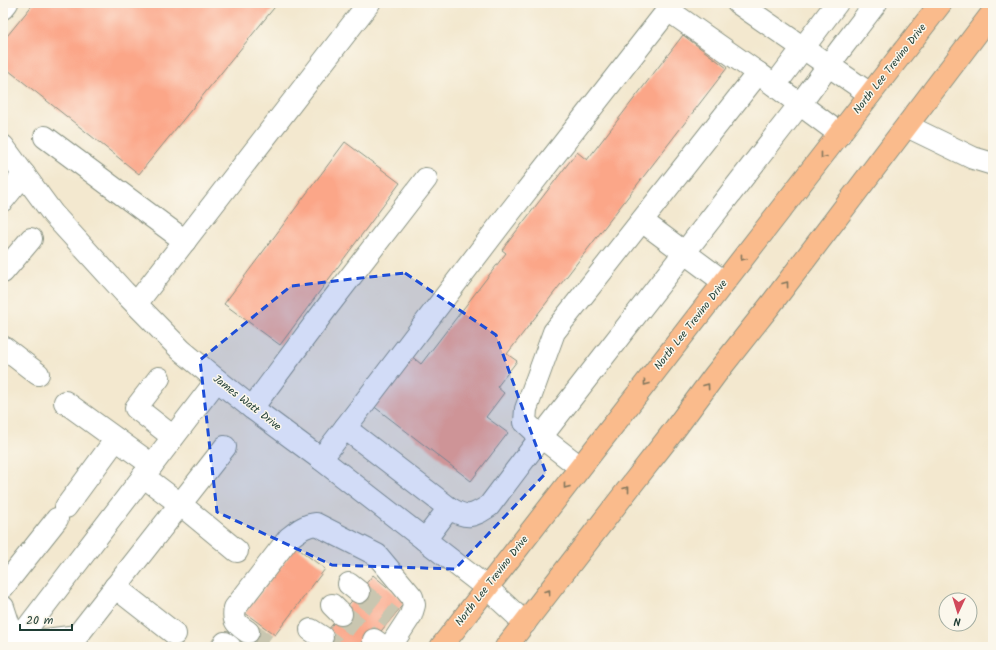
<svg xmlns="http://www.w3.org/2000/svg" width="996" height="650" font-family="Kalam,sans-serif">
	<style>
		.building { fill: #fba688 }
		.lines { fill: none; stroke-linecap: round; stroke-linejoin: round }
		.minor-tunnel { stroke: #c9c6b0; stroke-width: 22; stroke-dasharray: 22 11; stroke-linecap: butt }
		.minor-casing { stroke: #899282; stroke-width: 24 }
		.major-casing { stroke: #899282; stroke-width: 24 }
		.minor { stroke: #fff; stroke-width: 22 }
		.major { stroke: #fabb8c; stroke-width: 22 }
		.oneway { stroke: #82765c }
		.marked { fill: #1d4ed8; fill-opacity: 0.2; stroke: #1d4ed8; stroke-width: 3; stroke-dasharray: 8 5; stroke-linejoin: round }
		.labels { text-anchor: middle; dominant-baseline: central; stroke-width: 3; stroke-linejoin: round; paint-order: stroke }
		.street-label { font-size: 11px; fill: #1f3d34; stroke: #fbf7ec }
	</style>
	<rect width="100%" height="100%" fill="#fbf7ec"/>
	<filter id="ink" filterUnits="userSpaceOnUse"><feTurbulence type="fractalNoise" baseFrequency=".025" numOctaves="2"/><feDisplacementMap in="SourceGraphic" scale="8" xChannelSelector="R" yChannelSelector="G"/><feConvolveMatrix kernelMatrix="1 2 1 2 8 2 1 2 1" color-interpolation-filters="sRGB"/></filter>
	<filter id="wash" filterUnits="userSpaceOnUse"><feTurbulence type="fractalNoise" baseFrequency=".012" numOctaves="4" result="noise"/><feDisplacementMap in="SourceGraphic" scale="16" xChannelSelector="R" yChannelSelector="G"/><feGaussianBlur stdDeviation="0.9" result="paint"/><feColorMatrix in="noise" values="0 0 0 0 0 0 0 0 0 0 0 0 0 0 0 0 0 1.4 0 .05"/><feComposite in="paint" operator="in"/></filter>
	<g filter="url(#wash)">
		<rect width="100%" height="100%" fill="#f3e8cf"/>
		<g id="blocks">
			<g class="building">
				<polygon points="34,3 278,3 139,174 3,66 3,41"/>
				<polygon points="683,35 727,68 507,354 517,361 497,387 504,393 486,417 508,433 471,481 372,405 410,355 421,364 506,253 502,250 577,152 587,160"/>
				<polygon points="345,142 400,183 280,345 224,304"/>
				<polygon points="296,547 325,569 275,635 245,613"/>
				<polygon points="373,575 405,602 368,647 314,647"/>
			</g>
		</g>
	</g>
	<g filter="url(#ink)">
		<use href="#blocks" fill-opacity="0" stroke="#899282" stroke-width="1"/>
		<g class="lines">
			<g class="minor-tunnel">
				<polyline points="359,592 392,618"/>
				<polyline points="341,614 374,640"/>
				<polyline points="248,632 269,647"/>
				<polyline points="322,637 335,647"/>
			</g>
			<g class="minor-casing">
				<g id="minor">
					<polyline points="738,3 870,94"/>
					<polyline points="3,8 7,3"/>
					<polyline points="775,85 837,3"/>
					<polyline points="907,126 973,158 993,164"/>
					<polyline points="45,137 185,241"/>
					<polyline points="3,146 53,214 124,292 181,350 217,380 252,408 321,459 487,588 525,623"/>
					<polyline points="3,200 24,174"/>
					<polyline points="642,221 724,282"/>
					<polyline points="3,272 31,239"/>
					<polyline points="136,304 369,3"/>
					<polyline points="3,347 38,374"/>
					<polyline points="159,378 136,408 173,437"/>
					<polyline points="65,402 152,465"/>
					<polyline points="252,408 328,306 426,179"/>
					<polyline points="345,428 503,221 668,10 758,73"/>
					<polyline points="321,459 345,428 449,508 425,540"/>
					<polyline points="580,467 541,437 525,422 526,409 554,332 758,73 840,134"/>
					<polyline points="143,476 180,504 237,551"/>
					<polyline points="66,507 116,439"/>
					<path d="M449,508C467,519 472,517 489,506L541,437L800,104L840,50L876,3"/>
					<polyline points="349,584 359,592"/>
					<polyline points="3,587 57,519"/>
					<polyline points="115,587 175,634"/>
					<polyline points="332,605 341,614"/>
					<polyline points="3,607 16,647"/>
					<polyline points="311,630 322,637"/>
					<path d="M248,632C238,625 232,622 235,608L289,538C298,531 305,525 316,524L377,555L412,597L414,605L411,615L390,647"/>
					<polyline points="374,640 384,647"/>
					<polyline points="15,644 217,380"/>
					<polyline points="8,647 15,644 77,636 225,447"/>
					<polyline points="222,647 225,643 230,647"/>
				</g>
			</g>
			<g class="major-casing">
				<g id="major">
					<polyline points="441,647 941,3"/>
					<polyline points="506,647 629,488 672,433 715,375 772,303 993,12"/>
				</g>
			</g>
			<use href="#minor" class="minor"/>
			<use href="#major" class="major"/>
		</g>
		<defs><path id="oneway-chevron" d="M-2-3.5L2.5 0L-2 3.5" fill="none" stroke-width="1.6" stroke-linecap="round" stroke-linejoin="round"/></defs>
		<g class="oneway">
			<use href="#oneway-chevron" transform="translate(823 156) rotate(128)"/>
			<use href="#oneway-chevron" transform="translate(743 258) rotate(128)"/>
			<use href="#oneway-chevron" transform="translate(786 284) rotate(-53)"/>
			<use href="#oneway-chevron" transform="translate(646 383) rotate(128)"/>
			<use href="#oneway-chevron" transform="translate(707 386) rotate(-54)"/>
			<use href="#oneway-chevron" transform="translate(566 486) rotate(128)"/>
			<use href="#oneway-chevron" transform="translate(627 489) rotate(-52)"/>
			<use href="#oneway-chevron" transform="translate(548 592) rotate(-52)"/>
		</g>
	</g>
	<path class="marked" d="M405,273L496,335L546,473L455,569L332,565L217,512L200,360L291,286Z"/>
	<g class="labels">
		<g class="street-label">
			<text transform="translate(890 69) rotate(-52)">North Lee Trevino Drive</text>
			<text transform="translate(691 325) rotate(-52)">North Lee Trevino Drive</text>
			<text transform="translate(247 403) rotate(38)">James Watt Drive</text>
			<text transform="translate(492 581) rotate(-52)">North Lee Trevino Drive</text>
		</g>
	</g>
	<rect width="996" height="650" fill="none" stroke="#fbf7ec" stroke-width="16"/>
	<g transform="translate(958 612) rotate(184)"><circle r="19" fill="#fbf7ec" stroke="#a3ada2"/>
	<path d="M0-3L7 15L0 10L-7 15Z" fill="#d1495b"/>
	<text y="-6" font-size="11" font-weight="bold" text-anchor="middle" fill="#1f3d34">N</text>
	</g>
	<path d="M20 624v6h52v-6" fill="none" stroke="#1f3d34" stroke-width="2"/>
	<text x="26" y="624" font-size="12" fill="#1f3d34" stroke="#fbf7ec" stroke-width="3" paint-order="stroke">20 m</text>
</svg>
